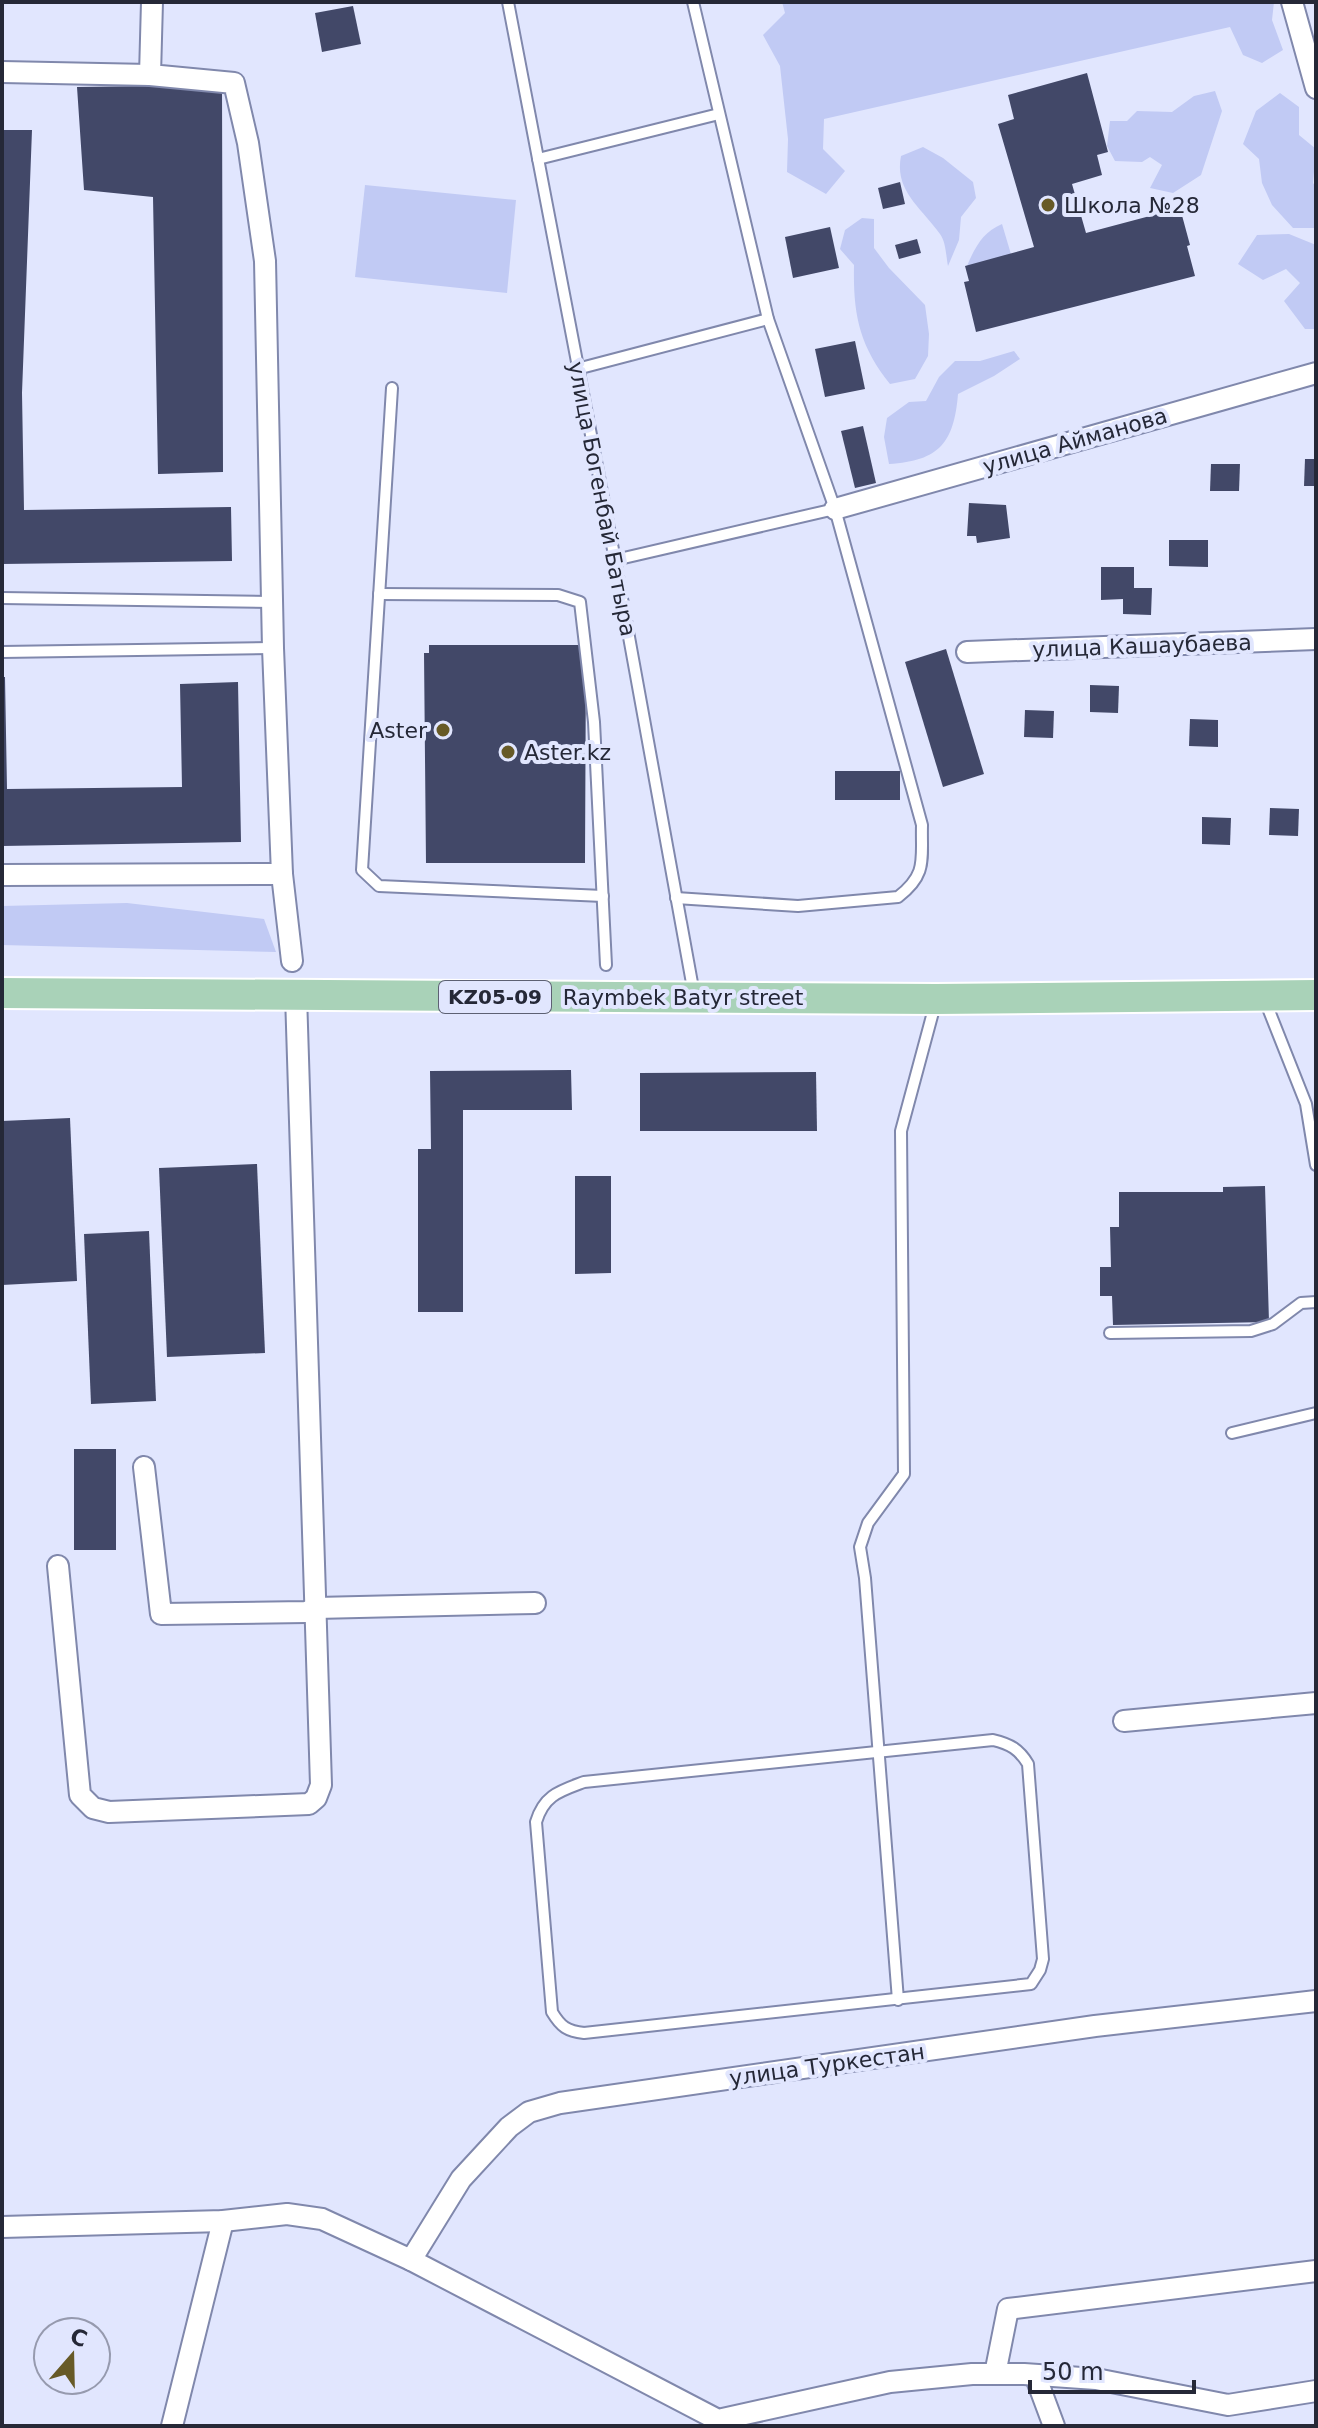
<svg xmlns="http://www.w3.org/2000/svg" width="1318" height="2428" font-family="'DejaVu Sans',sans-serif">
	<style>
		.green { fill: #c1caf4 }
		.building { fill: #424868 }
		.lines { fill: none; stroke-linecap: round; stroke-linejoin: round }
		.lane-casing { stroke: #8088ac; stroke-width: 14 }
		.street-casing { stroke: #8088ac; stroke-width: 24 }
		.primary-casing { stroke: #fff; stroke-width: 34 }
		.lane { stroke: #fff; stroke-width: 10 }
		.street { stroke: #fff; stroke-width: 20 }
		.primary { stroke: #a9d2b8; stroke-width: 30 }
		.poi-dot { fill: #675a27; stroke: #e1e6fe; stroke-width: 3 }
		.labels { text-anchor: middle; dominant-baseline: central; stroke-width: 8; stroke-linejoin: round; paint-order: stroke }
		.shield { fill: #e1e6fe; stroke: #5d6173; stroke-width: 2 }
		.shield-label { font-size: 20px; font-weight: bold; fill: #252837 }
		.poi-label { font-size: 22px; fill: #252837; stroke: #e1e6fe; text-anchor: start }
		.street-label { font-size: 22px; fill: #252837; stroke: #e1e6fe }
	</style>
	<rect width="100%" height="100%" fill="#e1e6fe"/>
	<g class="green">
		<polygon points="782,2 1274,2 1272,20 1283,50 1262,63 1243,55 1230,27 824,119 823,149 845,171 826,194 787,172 788,139 780,66 763,35 785,13"/>
		<polygon points="1215,91 1222,111 1201,175 1173,193 1150,188 1162,165 1150,157 1142,162 1115,161 1107,146 1110,121 1127,121 1137,111 1172,112 1194,96"/>
		<polygon points="1280,93 1299,107 1299,135 1316,149 1313,183 1316,187 1316,228 1293,228 1272,205 1262,183 1259,159 1243,144 1256,111"/>
		<path d="M923,147L943,158L973,182L976,198L961,217L959,240L948,266C946,256 946,242 940,234C922,208 894,191 901,156Z"/>
		<polygon points="365,185 516,200 507,293 355,277"/>
		<path d="M862,218L874,219V248L889,268L925,305L929,334L928,356L915,379L890,384C859,345 853,314 854,265L840,249L845,230Z"/>
		<path d="M1002,224L1013,261L967,266C975,247 983,232 1002,224Z"/>
		<polygon points="1289,234 1316,245 1316,329 1305,329 1284,301 1300,283 1286,269 1263,280 1238,264 1257,235"/>
		<path d="M1014,351L1020,359L994,376L958,394C954,442 940,461 889,464L884,437L887,418L909,402L926,401L939,377L955,361H980Z"/>
		<polygon points="127,903 264,919 276,952 2,945 2,906"/>
	</g>
	<g class="building">
		<polygon points="353,6 361,44 322,52 315,13"/>
		<polygon points="1087,73 1108,152 1097,155 1102,175 1072,184 1086,233 1180,208 1190,245 1187,246 1195,276 976,332 964,282 969,281 965,266 1034,247 998,124 1014,119 1008,95"/>
		<polygon points="222,85 223,472 158,474 153,197 84,190 77,87"/>
		<polygon points="2,130 32,130 22,393 24,510 231,507 232,561 2,564"/>
		<polygon points="900,182 905,204 883,209 878,188"/>
		<polygon points="830,227 839,268 793,278 785,237"/>
		<polygon points="917,239 921,253 899,259 895,245"/>
		<polygon points="855,341 865,389 825,397 815,349"/>
		<polygon points="863,426 876,483 855,488 841,431"/>
		<polygon points="1305,459 1316,459 1316,486 1304,486"/>
		<polygon points="1211,464 1240,464 1239,491 1210,491"/>
		<polygon points="969,503 1006,505 1010,538 977,543 976,536 967,536"/>
		<polygon points="1169,540 1208,540 1208,567 1169,566"/>
		<polygon points="1101,567 1134,567 1134,588 1152,588 1151,615 1123,614 1123,599 1101,600"/>
		<polygon points="429,645 586,645 585,863 426,863 424,653 429,653"/>
		<polygon points="946,649 984,774 943,787 905,662"/>
		<polygon points="2,677 5,677 7,789 182,787 180,684 238,682 241,842 2,846"/>
		<polygon points="1090,685 1119,686 1118,713 1090,712"/>
		<polygon points="1025,710 1054,711 1053,738 1024,737"/>
		<polygon points="1190,719 1218,720 1218,747 1189,746"/>
		<rect x="835" y="771" width="65" height="29"/>
		<polygon points="1270,808 1299,809 1298,836 1269,835"/>
		<polygon points="1202,817 1231,818 1230,845 1202,844"/>
		<polygon points="571,1070 572,1110 463,1110 463,1312 418,1312 418,1149 431,1149 430,1071"/>
		<polygon points="816,1072 817,1131 640,1131 640,1073"/>
		<polygon points="70,1118 77,1281 2,1285 2,1121"/>
		<polygon points="257,1164 265,1353 167,1357 159,1168"/>
		<polygon points="575,1176 611,1176 611,1273 575,1274"/>
		<polygon points="1265,1186 1269,1322 1113,1325 1112,1296 1100,1296 1100,1267 1111,1267 1110,1227 1119,1227 1119,1192 1223,1192 1223,1187"/>
		<polygon points="149,1231 156,1401 91,1404 84,1234"/>
		<rect x="74" y="1449" width="42" height="101"/>
	</g>
	<g class="lines">
		<g class="lane-casing">
			<g id="lane">
				<polyline points="508,2 615,560 694,994"/>
				<polyline points="538,159 719,114"/>
				<polyline points="577,369 768,319"/>
				<polyline points="392,388 362,870 379,886 603,896"/>
				<polyline points="615,560 835,509"/>
				<polyline points="379,594 558,595 580,602 594,722 606,965"/>
				<polyline points="2,598 272,602"/>
				<polyline points="2,652 273,648"/>
				<path d="M676,898L798,906L898,897C928,874 921,859 922,825L835,509L768,319L693,2"/>
				<polyline points="1264,998 1306,1104 1316,1165"/>
				<polyline points="1110,1333 1251,1331 1273,1324 1301,1303 1316,1302"/>
				<polyline points="1232,1433 1316,1413"/>
				<path d="M993,1740C1010,1744 1019,1749 1028,1764L1043,1959L1040,1970L1031,1984L584,2033C567,2031 561,2027 552,2012L536,1822C544,1795 560,1791 584,1782Z"/>
				<polyline points="898,2000 865,1578 860,1547 868,1523 904,1474 901,1131 936,1001"/>
			</g>
		</g>
		<g class="street-casing">
			<g id="street">
				<polyline points="152,2 150,75 234,83 248,143 265,261 273,648 282,874 292,961"/>
				<polyline points="1292,2 1316,88"/>
				<polyline points="2,72 150,75"/>
				<polyline points="835,509 1316,373"/>
				<polyline points="967,652 1316,639"/>
				<polyline points="2,875 282,874"/>
				<polyline points="144,1467 161,1614 306,1612 316,1608 535,1603"/>
				<polyline points="58,1566 80,1795 93,1808 109,1812 309,1804 316,1798 321,1785 296,995"/>
				<polyline points="1124,1721 1316,1703"/>
				<polyline points="2,2227 223,2221 287,2214 322,2219 411,2260 718,2420 890,2382 972,2374 1024,2374 1096,2379 1228,2405 1316,2391"/>
				<polyline points="411,2260 461,2179 509,2127 529,2112 560,2103 1095,2026 1316,2001"/>
				<polyline points="995,2374 1008,2309 1316,2271"/>
				<polyline points="1035,2375 1054,2426"/>
				<polyline points="172,2426 223,2221"/>
			</g>
		</g>
		<g class="primary-casing">
			<polyline id="primary" points="2,993 936,999 1316,995"/>
		</g>
		<use href="#lane" class="lane"/>
		<use href="#street" class="street"/>
		<use href="#primary" class="primary"/>
	</g>
	<g class="poi-dot">
		<circle cx="1048" cy="205" r="8"/>
		<circle cx="443" cy="730" r="8"/>
		<circle cx="508" cy="752" r="8"/>
	</g>
	<g class="labels">
		<rect class="shield" x="439" y="981" width="112" height="32" rx="6"/>
		<g class="shield-label">
			<text x="495" y="997">KZ05-09</text>
		</g>
		<g class="poi-label">
			<text x="1064" y="205">Школа №28</text>
			<text x="427" y="730" text-anchor="end">Aster</text>
			<text x="524" y="752">Aster.kz</text>
		</g>
		<g class="street-label">
			<text transform="translate(1075 441) rotate(-16)">улица Айманова</text>
			<text transform="translate(602 499) rotate(79)">улица Богенбай Батыра</text>
			<text transform="translate(1142 646) rotate(-2)">улица Кашаубаева</text>
			<text x="683" y="997">Raymbek Batyr street</text>
			<text transform="translate(827 2065) rotate(-8)">улица Туркестан</text>
		</g>
	</g>
	<rect width="1318" height="2428" fill="none" stroke="#252837" stroke-width="8"/>
	<g transform="translate(72 2356) rotate(20)"><circle r="38" fill="#e1e6fe" stroke="#969aae" stroke-width="2"/>
	<path d="M0-6L14 30L0 20L-14 30Z" fill="#675a27"/>
	<text y="-12" font-size="22" font-weight="bold" text-anchor="middle" fill="#252837">С</text>
	</g>
	<path d="M1030 2380v12h164v-12" fill="none" stroke="#252837" stroke-width="4"/>
	<text x="1042" y="2380" font-size="24" fill="#252837" stroke="#e1e6fe" stroke-width="6" paint-order="stroke">50 m</text>
</svg>
